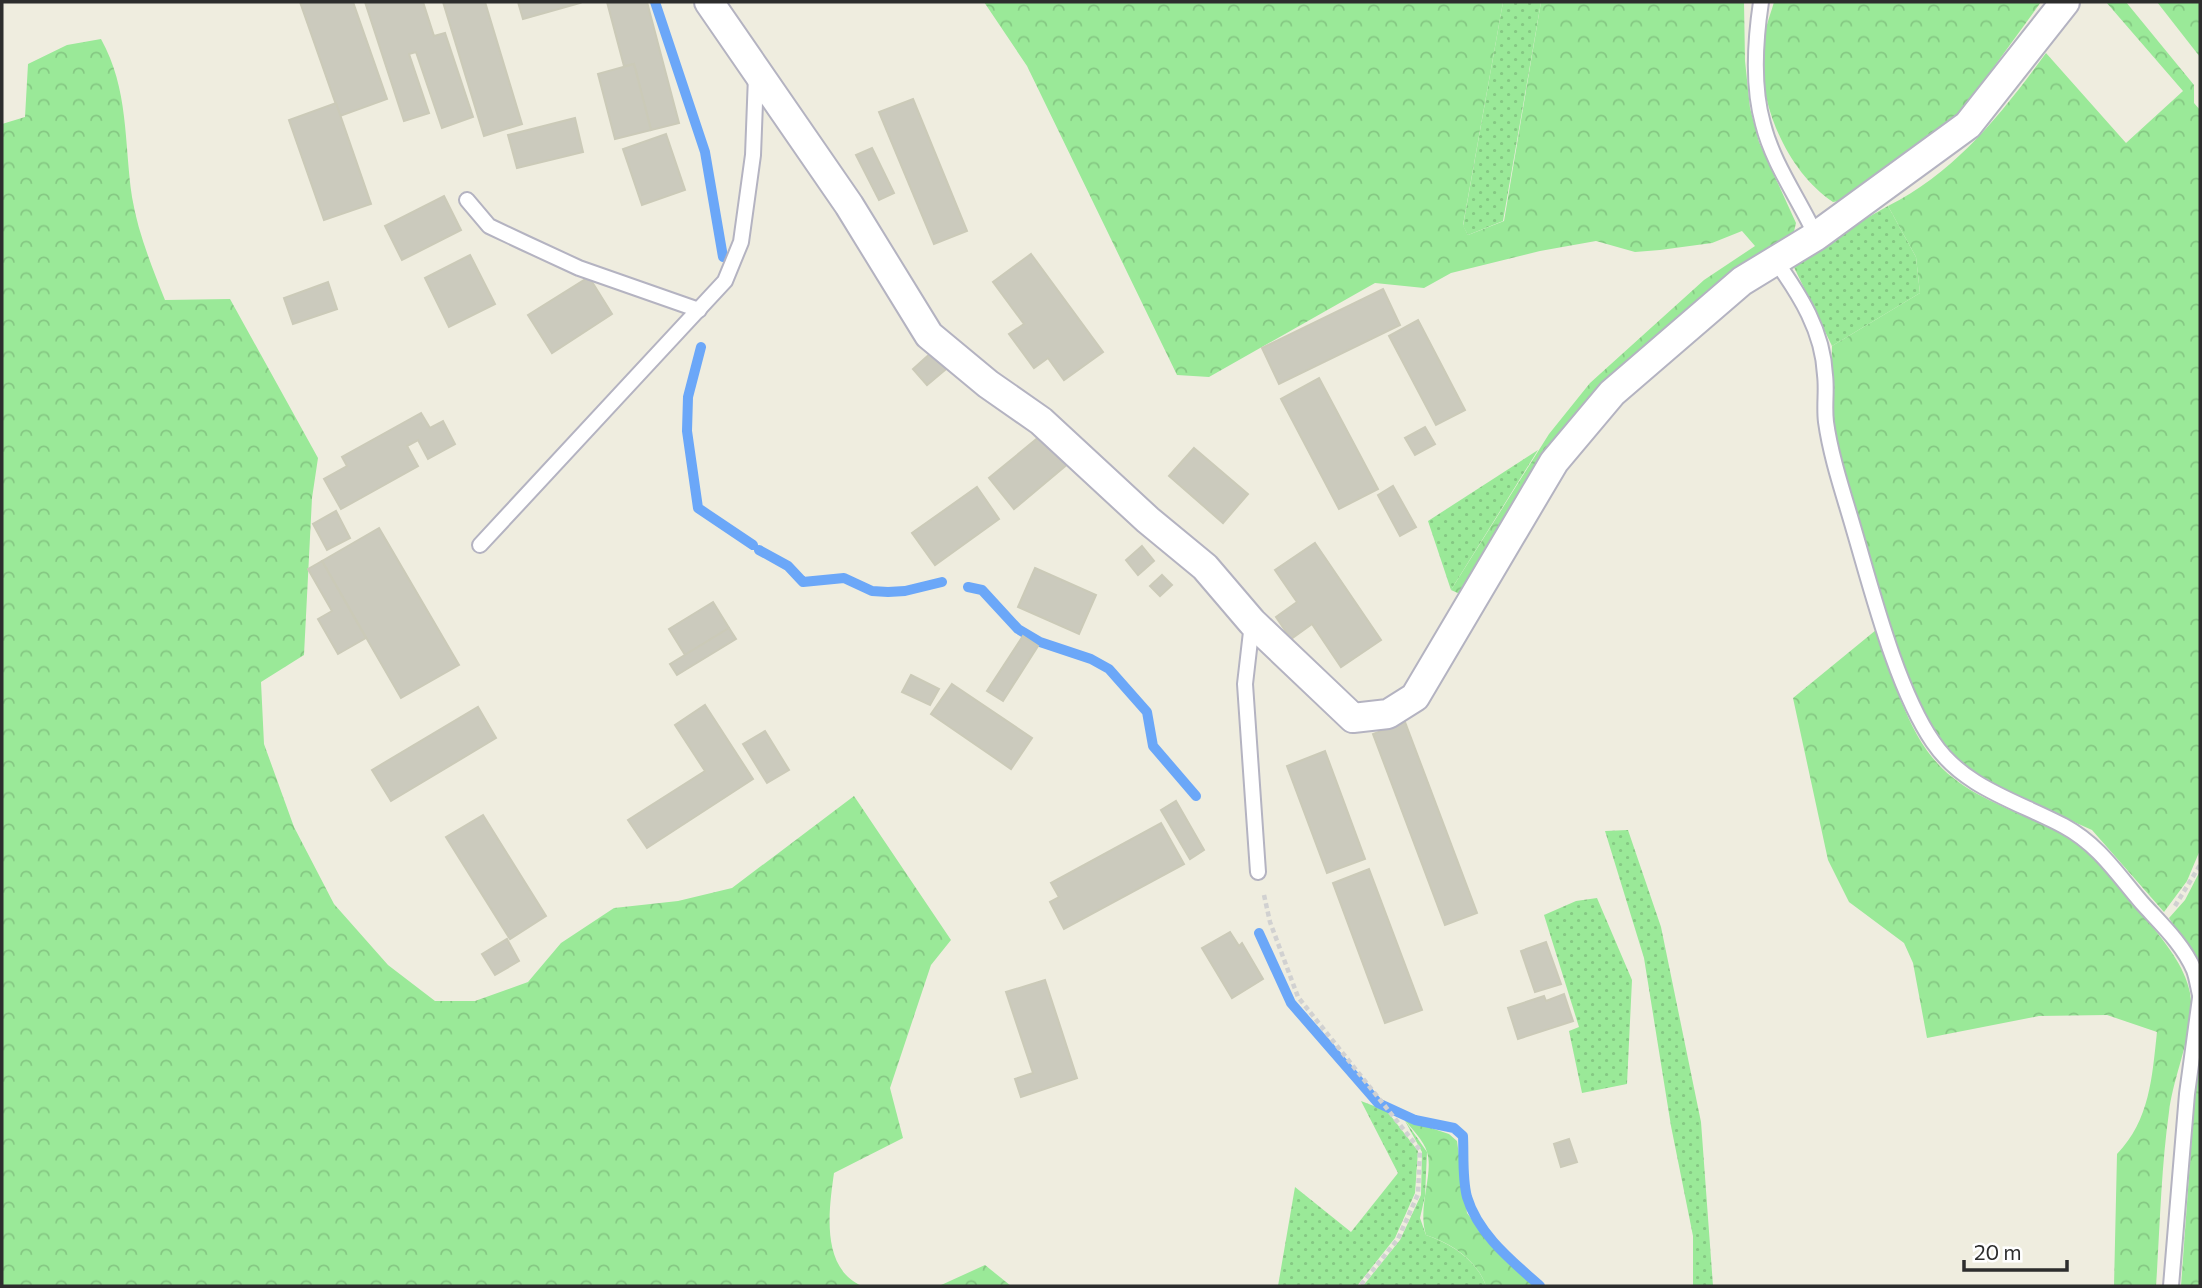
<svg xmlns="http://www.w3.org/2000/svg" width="2202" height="1288" font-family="Commissioner,sans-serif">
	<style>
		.grass { fill: url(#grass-dots) }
		.forest { fill: url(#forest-crowns) }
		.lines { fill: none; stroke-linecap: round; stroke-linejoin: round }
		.stream { stroke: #6ba7f8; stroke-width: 10 }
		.building { fill: #cbcabd; stroke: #cbcab8; stroke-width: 2 }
		.lane-casing { stroke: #b4b3c1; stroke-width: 18 }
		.street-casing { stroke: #b4b3c1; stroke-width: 32 }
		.path { stroke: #d1d1d1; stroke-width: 4.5; stroke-dasharray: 5 3.5; stroke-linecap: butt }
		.lane { stroke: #fff; stroke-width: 14 }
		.street { stroke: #fff; stroke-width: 28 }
	</style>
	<defs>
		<pattern id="grass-dots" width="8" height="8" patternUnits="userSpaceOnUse" patternTransform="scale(1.75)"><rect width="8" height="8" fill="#9ae998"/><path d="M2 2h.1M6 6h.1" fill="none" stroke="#85c883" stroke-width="1.8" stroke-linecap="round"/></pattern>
		<pattern id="forest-crowns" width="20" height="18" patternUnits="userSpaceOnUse" patternTransform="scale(1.75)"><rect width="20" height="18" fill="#9ae998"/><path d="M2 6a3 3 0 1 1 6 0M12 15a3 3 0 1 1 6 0" fill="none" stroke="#85c883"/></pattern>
	</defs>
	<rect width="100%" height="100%" fill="#efeddf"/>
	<g class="grass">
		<polygon points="1503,2 1541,2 1503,221 1468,235 1463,226"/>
		<polygon points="1888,206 1916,257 1920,293 1832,346 1791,261"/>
		<polygon points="1538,450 1451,590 1428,521"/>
		<polygon points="1628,830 1661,927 1701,1122 1713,1286 1693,1286 1693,1236 1671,1126 1644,958 1605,831"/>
		<polygon points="1597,898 1632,980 1627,1084 1582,1093 1569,1031 1579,1027 1544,915 1576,901"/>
		<polygon points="1361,1101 1387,1111 1418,1151 1415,1193 1395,1238 1357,1286 1278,1286 1295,1187 1351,1232 1398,1173"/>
		<path d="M1404,1119L1427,1152L1425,1196L1420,1218L1426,1235C1450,1243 1477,1260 1486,1286H1363L1400,1240L1421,1195L1422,1152Z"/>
	</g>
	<g class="forest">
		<polygon points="984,2 1503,2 1463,225 1468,235 1504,221 1541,2 1744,2 1745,61 1750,108 1759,142 1796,223 1792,240 1672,330 1470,586 1460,594 1451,590 1549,434 1590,383 1704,280 1755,246 1742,231 1712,243 1660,250 1635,252 1596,241 1540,251 1451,273 1424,288 1375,283 1209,377 1177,375 1027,66"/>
		<path d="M1774,2H2041L1959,115L1866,196L1833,202C1789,173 1760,108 1762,55C1762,36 1769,19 1774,2Z"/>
		<path d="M2106,2H2126L2194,85V103L2200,110V850L2187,881L2164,912L2092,830L1989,784L1952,759L1932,734L1906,671L1876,582L1830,420L1832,346L1920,293L1916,257L1888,206C1956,172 2002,113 2046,53L2126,143L2183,91Z"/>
		<polygon points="2157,2 2200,2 2200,57"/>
		<path d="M101,39C129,89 124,142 132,197C138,233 152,267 165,300L230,299L318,458L312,498L304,655L261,682L264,744L294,827L334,904L388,965L435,1001H475L528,982L561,943L614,908L678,901L732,888L854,796L951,940L931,965L890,1088L903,1138L834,1173C829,1209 820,1268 862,1286H2V124L25,117L28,64L67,45Z"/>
		<path d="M1876,630C1892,673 1906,730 1938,764C1973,802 2029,813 2071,840C2102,861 2124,891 2147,920C2164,941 2185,966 2190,993C2196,1027 2173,1076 2169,1112C2161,1169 2160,1228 2156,1286H2114L2117,1154C2150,1120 2152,1077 2157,1032L2107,1015L2039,1016L1927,1038L1913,963L1904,943L1849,902L1828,860L1793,698Z"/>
		<polygon points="2200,871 2200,973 2195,958 2169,918 2185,900"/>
		<polygon points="2200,1061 2200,1286 2181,1286 2196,1080"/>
		<path d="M1404,1119L1449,1134L1457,1141L1467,1213L1493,1247L1535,1286H1486C1477,1260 1451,1243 1426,1235C1417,1207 1434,1174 1427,1152C1424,1141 1411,1128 1404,1119Z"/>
		<polygon points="985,1265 1011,1286 939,1286"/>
	</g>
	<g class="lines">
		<g class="stream">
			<polyline points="655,2 705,152 723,257"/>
			<polyline points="701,347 688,397 687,431 698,508 753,545"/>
			<polyline points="759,550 788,566 803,582 844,578 872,591 888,592 905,591 942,582"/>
			<polyline points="968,587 982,590 1018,629 1040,642 1091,659 1109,669 1147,712 1153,746 1196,796"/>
			<path d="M1259,933L1291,1003L1378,1103L1415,1120L1454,1128L1463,1136C1464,1155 1462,1178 1467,1197C1478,1234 1512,1261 1540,1286"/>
		</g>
	</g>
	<g class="building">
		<polygon points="300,2 353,2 387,99 340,116"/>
		<polygon points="365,2 423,2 434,36 445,33 473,117 442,128 416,52 409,54 429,113 404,121"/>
		<polygon points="443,2 485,2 522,124 484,136"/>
		<polygon points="518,2 579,2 580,3 523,19"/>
		<polygon points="607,2 647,2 679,123 651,130 634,64 624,66"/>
		<polygon points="634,64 651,130 615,139 598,74"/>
		<polygon points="913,99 967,231 934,244 879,112"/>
		<polygon points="336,103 371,204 324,220 289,120"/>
		<polygon points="575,118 583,152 517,168 508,135"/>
		<polygon points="666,134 685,190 642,205 623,149"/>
		<polygon points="872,148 894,193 879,200 856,155"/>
		<polygon points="444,196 461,230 402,260 385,226"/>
		<polygon points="1031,254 1103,352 1064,380 1048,358 1034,368 1009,334 1024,324 993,282"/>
		<polygon points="470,255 495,304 449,327 425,278"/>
		<polygon points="589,277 612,314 552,353 528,315"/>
		<polygon points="328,282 337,309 293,324 284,298"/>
		<polygon points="1383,289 1400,325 1279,384 1262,348"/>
		<polygon points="1418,320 1465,410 1436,425 1389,336"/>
		<polygon points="932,352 946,369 927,385 913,369"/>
		<polygon points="1319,378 1378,489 1339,509 1281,399"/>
		<polygon points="421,413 430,428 443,421 455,444 428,459 418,440 407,446 418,466 341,509 324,479 347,466 342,457"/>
		<polygon points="1425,427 1435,444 1415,455 1405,438"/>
		<polygon points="1045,432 1070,462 1014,509 989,478"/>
		<polygon points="1194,448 1248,494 1223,523 1169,476"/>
		<polygon points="1393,486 1416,527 1400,536 1378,495"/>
		<polygon points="977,487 999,519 935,565 912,533"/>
		<polygon points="336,511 350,538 327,550 313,524"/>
		<polygon points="379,528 459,665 401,698 322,561"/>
		<polygon points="1315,543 1381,640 1341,667 1312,624 1291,639 1276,617 1297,602 1275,570"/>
		<polygon points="1142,546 1154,561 1138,575 1126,560"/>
		<polygon points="322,561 366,638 338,654 318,619 332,611 308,569"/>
		<polygon points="1035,568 1096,595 1079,634 1018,607"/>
		<polygon points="1162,575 1172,585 1160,596 1150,586"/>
		<polygon points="713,602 729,628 685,655 669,629"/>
		<polygon points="729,628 736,639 677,675 670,664"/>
		<polygon points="1023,636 1038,646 1003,701 987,691"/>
		<polygon points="911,675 939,689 930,705 902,692"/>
		<polygon points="952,684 1032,738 1011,769 931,714"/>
		<polygon points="705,705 753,779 647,848 628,820 705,771 675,725"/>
		<polygon points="478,707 496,738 391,801 372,770"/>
		<polygon points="1405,722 1477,913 1445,925 1373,734"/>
		<polygon points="765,731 789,770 767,783 743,744"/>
		<polygon points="1325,751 1365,859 1327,873 1287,766"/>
		<polygon points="1176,801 1204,850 1190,859 1161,810"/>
		<polygon points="483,815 546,916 510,939 446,837"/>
		<polygon points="1161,823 1184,864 1064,929 1050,902 1059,897 1051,883"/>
		<polygon points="1369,869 1422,1010 1385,1023 1333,883"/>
		<polygon points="1230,932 1239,946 1242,943 1263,979 1232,998 1202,948"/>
		<polygon points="507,939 519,961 495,975 482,954"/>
		<polygon points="1546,942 1561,984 1535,992 1521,951"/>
		<polygon points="1045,980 1077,1078 1021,1097 1015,1079 1033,1073 1006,992"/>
		<polygon points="1564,994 1573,1021 1518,1039 1508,1008 1544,996 1546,1001"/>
		<polygon points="1569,1139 1577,1162 1561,1167 1554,1144"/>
	</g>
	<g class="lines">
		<g class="lane-casing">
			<g id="lane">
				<path d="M1761,2C1755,42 1752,85 1763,124C1773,164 1799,199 1816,236"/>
				<polyline points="467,200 489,226 525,243 579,268 699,310"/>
				<path d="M1775,260C1800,295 1823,331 1825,375C1827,390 1824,406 1826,422C1831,458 1844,495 1854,530C1872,591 1897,690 1933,742C1964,788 2017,801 2064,826C2099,845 2117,874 2142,903C2160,923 2183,944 2194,970C2197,978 2198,987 2200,995"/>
				<polyline points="480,545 725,281 741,242 753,155 756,76"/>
				<polyline points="1252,623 1245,684 1258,872"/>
				<polyline points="2171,1286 2187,1094 2200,998"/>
			</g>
		</g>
		<g class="street-casing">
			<polyline id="street" points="709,2 849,205 929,335 988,384 1041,421 1148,520 1205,567 1252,622 1353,718 1388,714 1415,697 1554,462 1612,393 1742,281 1816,236 1968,125 2065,2"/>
		</g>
		<g class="path">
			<polyline points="1264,895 1270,922 1298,997 1420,1150 1418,1194 1398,1239 1360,1286"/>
			<polyline points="2175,906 2200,865"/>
		</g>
		<use href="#lane" class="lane"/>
		<use href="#street" class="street"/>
	</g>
	<rect width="2202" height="1288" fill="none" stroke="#2d2d2d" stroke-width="7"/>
	<path d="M1964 1260v10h103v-10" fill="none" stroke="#2d2d2d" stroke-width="3.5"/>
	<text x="1974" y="1260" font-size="21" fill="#2d2d2d" stroke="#ffffff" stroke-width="5" paint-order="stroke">20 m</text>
</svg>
